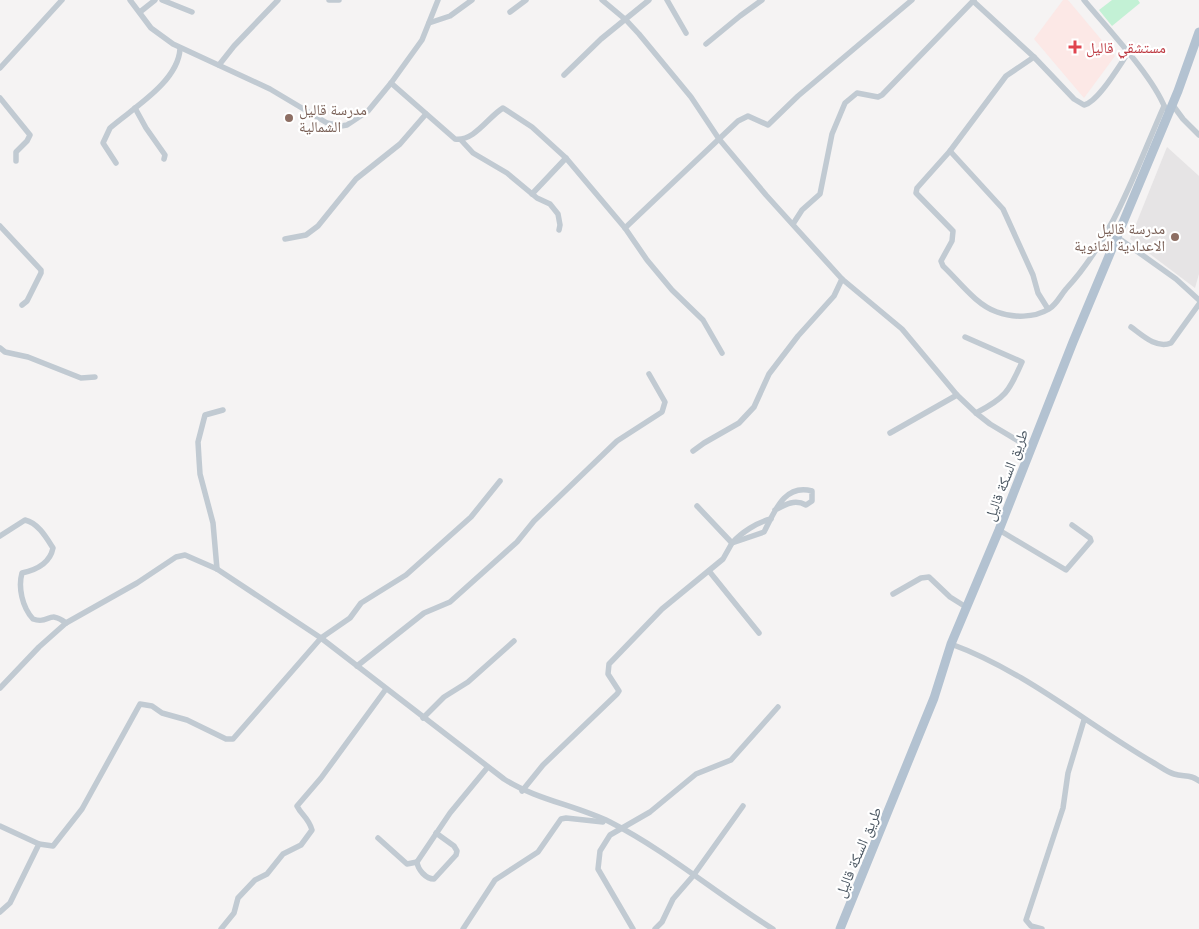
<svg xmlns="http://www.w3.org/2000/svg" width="1199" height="929" font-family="Poppins,'Noto Naskh Arabic',sans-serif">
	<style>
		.education { fill: #e6e4e5 }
		.medical { fill: #fce8e6 }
		.green { fill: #c3f1d5 }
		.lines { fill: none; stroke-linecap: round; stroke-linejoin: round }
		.minor { stroke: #c1cad2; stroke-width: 5.5 }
		.primary { stroke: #b3c2d1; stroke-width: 9 }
		.health-dot { fill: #e0444e; stroke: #fff; stroke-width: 2 }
		.education-dot { fill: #8d6e63; stroke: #fff; stroke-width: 2 }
		.labels { text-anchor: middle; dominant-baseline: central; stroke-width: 4.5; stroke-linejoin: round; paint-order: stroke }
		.health-label { font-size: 15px; fill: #be3a42; stroke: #fff; text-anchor: start }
		.education-label { font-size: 15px; fill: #785e54; stroke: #fff; text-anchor: start }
		.street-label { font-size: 15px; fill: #4a5661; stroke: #fff }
	</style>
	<rect width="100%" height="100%" fill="#f5f3f3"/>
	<polygon class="education" points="1167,147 1199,176 1199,274 1195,288 1130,239"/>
	<polygon class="medical" points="1063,0 1068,0 1115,56 1084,98 1034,39"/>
	<polygon class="green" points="1112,0 1138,0 1140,3 1112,26 1099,10"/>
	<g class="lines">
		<g class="minor">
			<polyline points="130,0 151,28 173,44 270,89 327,123 341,126 347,125 368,111 391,83 422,40 438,0"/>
			<polyline points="162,0 192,12"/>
			<polyline points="329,0 339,0"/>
			<polyline points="602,0 626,20 639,34 691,97 719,139 766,195 842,279 902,329 957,395 976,413 990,424 1030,448"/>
			<polyline points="667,0 686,33"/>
			<path d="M1084,0C1107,28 1152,75 1165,108"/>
			<polyline points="973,1 1034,57"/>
			<polyline points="140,12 155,0"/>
			<polyline points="510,12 526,0"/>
			<polyline points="429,23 450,16 472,0"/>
			<polyline points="706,44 740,16 762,0"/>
			<path d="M1128,53C1119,66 1098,102 1084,105L1074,99L1034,57L1006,76L950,151L917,188L916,193L953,231L952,241L941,261L943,266C959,281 976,305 997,312C1013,318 1034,318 1049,309C1057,304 1060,296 1066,289C1114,237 1136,169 1164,106"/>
			<polyline points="219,65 234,46 278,0"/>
			<polyline points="0,68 62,0"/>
			<polyline points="564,75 601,39 649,0"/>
			<path d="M391,83L455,139C474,142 489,116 503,108L532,127L566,158L625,228L647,260L672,290L703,320L722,353"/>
			<polyline points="0,98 30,135 27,141 16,152 16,161"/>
			<polyline points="1172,104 1183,119 1199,135"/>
			<polyline points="135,108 146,128 165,155 164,159"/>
			<polyline points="461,140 473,153 507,173 537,198 550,204 558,214 560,225 559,230"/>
			<polyline points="950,151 1003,209 1033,275 1038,293 1048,309"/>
			<path d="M116,163L103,143L110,128C133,108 178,82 180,49"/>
			<polyline points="532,194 566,158"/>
			<polyline points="793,224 802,210 820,194 832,134 845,103 857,93 878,97 882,95 974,0"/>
			<polyline points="0,226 41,270 41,273 27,301 22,305"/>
			<polyline points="625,228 738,121 748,116 768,125 798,96 912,0"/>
			<polyline points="1117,237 1176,279 1199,300"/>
			<polyline points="285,239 306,235 318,226 356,179 400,144 426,114"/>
			<path d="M1131,327C1142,335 1156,349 1171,343L1199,304"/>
			<path d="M965,337L1022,362C1009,392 1005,398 976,413"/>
			<polyline points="0,348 5,352 28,357 81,378 95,377"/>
			<polyline points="890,433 957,395"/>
			<polyline points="693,451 704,443 739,423 754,407 769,374 798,336 834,296 842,279"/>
			<path d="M697,506L732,543C741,533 757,522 771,519"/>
			<polyline points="999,530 1066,570 1091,541 1090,538 1072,525"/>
			<path d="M0,536L25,520C38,523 46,537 53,548C50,563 36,570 22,573C18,587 22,607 33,619C50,625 48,609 66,623"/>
			<polyline points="217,569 213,523 200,474 199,459 198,442 205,415 223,410"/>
			<polyline points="709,571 759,633"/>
			<polyline points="893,594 921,578 929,577 950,597 966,607"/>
			<path d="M951,644C1025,671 1087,724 1154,763C1161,767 1167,772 1174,774C1184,777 1191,774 1199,781"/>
			<polyline points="357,666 424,613 450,602 517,542 534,521 617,441 662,412 665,402 649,374"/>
			<path d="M0,688L39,647L66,623L137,583L176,557L185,555L217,569L321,638L504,779C537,800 575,805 610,822C667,851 718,895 773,929"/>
			<polyline points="423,718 444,697 468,682 514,641"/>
			<path d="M522,791L543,765L617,694L619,691L608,674L609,664L662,609L723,559L732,543L764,532C774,513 784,483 812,491V501L806,505C795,499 786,504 775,510"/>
			<polyline points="0,826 39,844 53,846 82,809 140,704 152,706 162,713 187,720 226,739 233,739 321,638 350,618 361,603 406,575 471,517 500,481"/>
			<polyline points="378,838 407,864 417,862 450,813 487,768"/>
			<path d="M417,862C418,870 426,879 434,879L456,855L457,851L454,846L436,833"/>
			<polyline points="0,912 10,903 39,844"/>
			<path d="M221,929L234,913L238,898L255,880L267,874L283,854L301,845L312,830C308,817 302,816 297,806L321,778L386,689"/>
			<polyline points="463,929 495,880 538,852 561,819 566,818 603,822"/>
			<polyline points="633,929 598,869 600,851 610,835 650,812 696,774 731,760 778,707"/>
			<polyline points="655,929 662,922 673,899 693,876 743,806"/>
			<polyline points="1042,929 1031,926 1026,920 1063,808 1068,773 1084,720"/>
		</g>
		<polyline class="primary" points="840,929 934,698 951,644 999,530 1073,342 1178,91 1199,32"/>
	</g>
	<path class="health-dot" d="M1072.5 39.5h5v5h5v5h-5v5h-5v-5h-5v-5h5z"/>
	<g class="education-dot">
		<circle cx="289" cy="118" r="5"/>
		<circle cx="1175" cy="237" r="5"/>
	</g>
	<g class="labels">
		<g class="health-label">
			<text x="1086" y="47">مستشقي قاليل</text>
		</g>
		<g class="education-label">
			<text x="299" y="109">مدرسة قاليل<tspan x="299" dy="17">الشمالية</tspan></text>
			<text x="1165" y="228" text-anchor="end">مدرسة قاليل<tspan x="1165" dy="17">الاعدادية الثانوية</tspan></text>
		</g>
		<g class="street-label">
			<text transform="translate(1006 475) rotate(-69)">طريق السكة قاليل</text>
			<text transform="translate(858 852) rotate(-67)">طريق السكة قاليل</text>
		</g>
	</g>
</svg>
